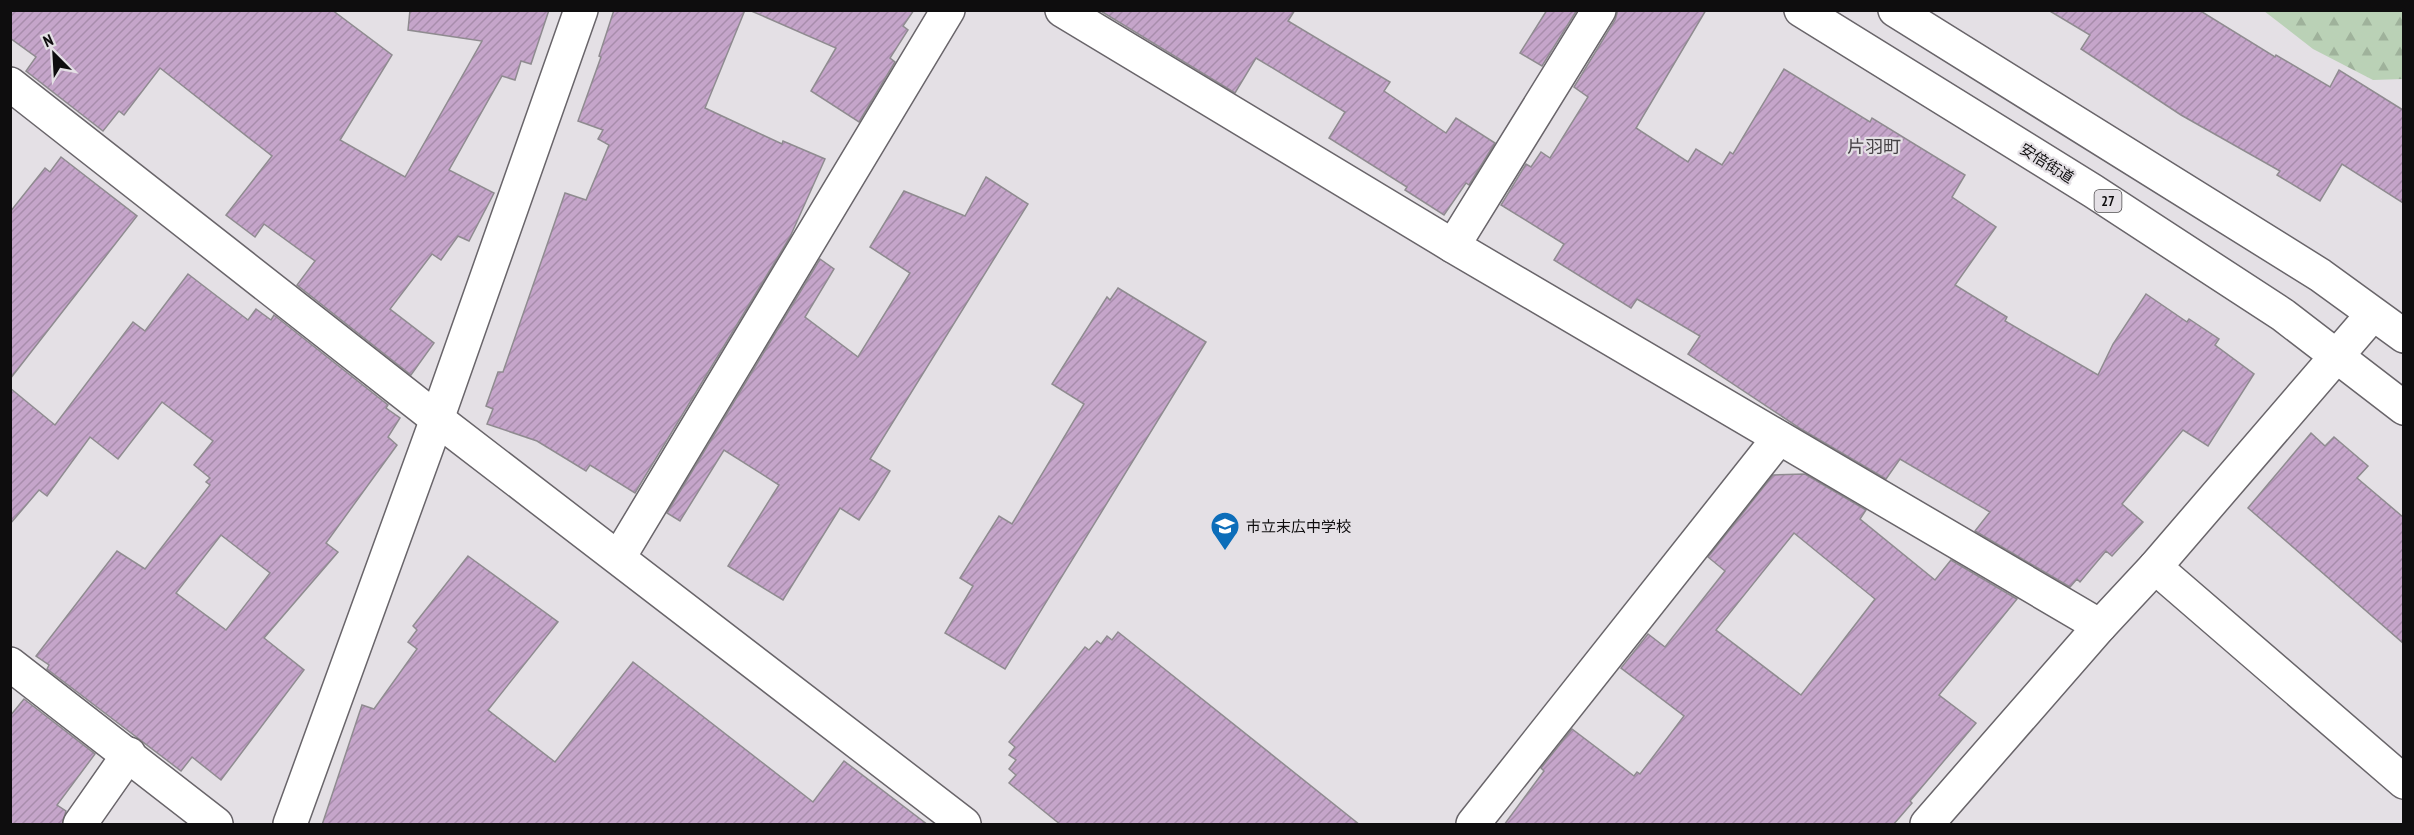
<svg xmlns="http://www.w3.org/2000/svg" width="2414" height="835" font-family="'PT Sans Narrow','Noto Sans JP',sans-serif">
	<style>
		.forest { fill: url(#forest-firs) }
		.building { fill: url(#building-hatch); stroke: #8f8b90; stroke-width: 1.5; fill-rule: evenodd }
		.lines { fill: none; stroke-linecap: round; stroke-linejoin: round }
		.minor-casing { stroke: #69656a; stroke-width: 36 }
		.tertiary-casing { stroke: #69656a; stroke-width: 36 }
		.primary-casing { stroke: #69656a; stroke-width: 36 }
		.minor { stroke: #fff; stroke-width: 33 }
		.tertiary { stroke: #fff; stroke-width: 33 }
		.primary { stroke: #fff; stroke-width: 33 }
		.labels { text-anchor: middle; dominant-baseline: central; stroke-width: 4.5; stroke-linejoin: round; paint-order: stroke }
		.shield { fill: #e4e0e5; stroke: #4e4c4e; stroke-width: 1.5 }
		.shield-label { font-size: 14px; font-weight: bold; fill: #0e0d0e }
		.street-label { font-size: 15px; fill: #0e0d0e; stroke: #e4e0e5 }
		.poi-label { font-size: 15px; fill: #0e0d0e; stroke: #e4e0e5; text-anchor: start }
		.quarter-label { font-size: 18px; fill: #474347; stroke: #e4e0e5 }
	</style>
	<defs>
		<pattern id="forest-firs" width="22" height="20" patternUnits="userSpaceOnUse" patternTransform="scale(1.5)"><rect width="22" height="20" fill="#bad1b6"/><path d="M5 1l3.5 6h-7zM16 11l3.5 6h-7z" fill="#9fb29b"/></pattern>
		<pattern id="building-hatch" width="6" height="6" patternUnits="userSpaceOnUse" patternTransform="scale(1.5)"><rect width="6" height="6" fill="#c5a5ca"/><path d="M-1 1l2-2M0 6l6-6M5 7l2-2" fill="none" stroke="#a88dac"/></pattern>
	</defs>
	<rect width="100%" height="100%" fill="#e4e0e5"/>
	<polygon class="forest" points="2264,11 2403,11 2403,79 2373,80 2313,49"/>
	<g class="building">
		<polygon points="10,10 332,10 392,55 340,140 405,177 482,41 408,30 410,10 549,10 531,64 521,61 515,80 502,76 449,170 494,193 469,241 458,236 441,260 432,254 390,309 434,343 411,375 297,285 315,261 264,224 255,237 226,215 272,156 160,68 124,115 119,111 103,131 26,71 36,57 10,38"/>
		<polygon points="614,10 745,10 705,108 782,144 783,141 825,159 790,237 635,493 590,465 586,471 537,441 487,424 493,409 486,406 498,372 503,372 565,193 586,200 609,145 598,139 603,130 578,121 601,57 599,56"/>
		<polygon points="749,10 914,10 903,26 908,30 890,58 895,62 859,122 811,91 836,48"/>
		<polygon points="1099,10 1295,10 1288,21 1390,82 1384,91 1446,133 1456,118 1495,143 1469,185 1466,183 1444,215 1405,190 1407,187 1329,138 1345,112 1256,58 1235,93"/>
		<polygon points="1547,10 1577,10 1542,66 1520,53"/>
		<polygon points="1618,10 1706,10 1636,128 1688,162 1696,149 1722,165 1730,152 1733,154 1784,69 1870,122 1872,118 1965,175 1952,197 1996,227 1955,285 2007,317 2005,321 2098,375 2113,344 2146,294 2187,322 2189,319 2219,339 2215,345 2254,374 2208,446 2183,430 2122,504 2143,522 2112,556 2106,551 2080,582 2077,579 2070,587 1975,531 1990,512 1900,459 1886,479 1801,429 1688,354 1700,336 1637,299 1631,308 1554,260 1564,244 1501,205 1526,164 1531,167 1541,152 1550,158 1588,97 1574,87 1615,20"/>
		<polygon points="2048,10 2199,10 2275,57 2276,55 2330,87 2339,70 2403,110 2403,203 2342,164 2320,201 2277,175 2280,171 2181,115 2081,49 2090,35"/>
		<polygon points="61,157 137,216 10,379 10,212 45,168 50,172"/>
		<polygon points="986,177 1028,204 870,459 890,471 874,497 859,520 840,508 783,600 728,566 779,485 724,450 680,521 667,513 820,259 834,269 805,317 858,357 910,273 870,247 904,191 965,216"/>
		<path d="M188,274L248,320L256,309L271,320L274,315L388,405L386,408L400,418L388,437L397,445L326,543L338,552L264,638L304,670L221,780L192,757L181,771L47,669L49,665L36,656L117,551L145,569L210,485L206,482L210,478L194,465L213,441L162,402L118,459L90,437L47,496L39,490L10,524V388L55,425L133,322L145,331ZM221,535L270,573L226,630L176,593Z"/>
		<polygon points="1118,288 1206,342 1005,669 945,633 973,586 960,578 999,516 1012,524 1084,404 1052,384 1107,297 1110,300"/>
		<polygon points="2311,433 2325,446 2334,437 2368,466 2357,478 2403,517 2403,643 2248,508"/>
		<path d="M1805,474L1866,510L1860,519L1935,580L1951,560L2017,599L1939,695L1976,723L1910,801L1912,803L1893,825H1504L1544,771L1541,768L1572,729L1634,776L1637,772L1640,774L1684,716L1621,668L1648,634L1665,647L1725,571L1708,557L1773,475ZM1794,533L1875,599L1801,695L1716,630Z"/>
		<polygon points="468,556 558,622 488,710 555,762 633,662 813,802 844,761 928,825 322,825 362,705 374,709 417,649 408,642 417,630 413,626"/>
		<polygon points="1118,632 1360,825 1061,825 1009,783 1016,775 1009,769 1016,760 1009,755 1015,747 1009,742 1085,647 1089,650 1097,641 1101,644 1107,636 1112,640"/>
		<polygon points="24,699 95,754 57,805 66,811 62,825 10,825 10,716"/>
	</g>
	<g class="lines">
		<g class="minor-casing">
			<g id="minor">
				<polyline points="1062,10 1453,246 2100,626"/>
				<polyline points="10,84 437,419 964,824"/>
				<polyline points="1453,246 1599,10"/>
				<polyline points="619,557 948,10"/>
				<polyline points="2155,567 2404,782"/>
				<polyline points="10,664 216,824"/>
				<polyline points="80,824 129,754"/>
				<polyline points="1473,824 1779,438"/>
				<polyline points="1927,824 2100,626 2155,567 2372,315"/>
			</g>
		</g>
		<g class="tertiary-casing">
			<polyline id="tertiary" points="290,824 437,419 581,10"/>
		</g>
		<g class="primary-casing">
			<g id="primary">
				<polyline points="1801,10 2093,191 2283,315 2404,408"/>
				<polyline points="1895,10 2320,275 2404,336"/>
			</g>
		</g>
		<use href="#minor" class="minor"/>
		<use href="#tertiary" class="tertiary"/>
		<use href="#primary" class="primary"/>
	</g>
	<defs>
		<g id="school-pin" transform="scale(1.5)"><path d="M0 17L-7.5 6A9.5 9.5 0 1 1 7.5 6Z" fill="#0c6db9" stroke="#e4e0e5"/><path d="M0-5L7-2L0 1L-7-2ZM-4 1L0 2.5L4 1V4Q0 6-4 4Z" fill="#fff"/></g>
	</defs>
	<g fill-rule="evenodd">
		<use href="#school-pin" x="1225" y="526"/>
	</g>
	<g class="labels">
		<rect class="shield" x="2094.5" y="190" width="27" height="22" rx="4.5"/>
		<g class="shield-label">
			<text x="2108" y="201">27</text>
		</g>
		<g class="street-label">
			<text transform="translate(2047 163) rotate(32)">安倍街道</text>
		</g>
		<g class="poi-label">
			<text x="1246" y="526">市立末広中学校</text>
		</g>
		<g class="quarter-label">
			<text x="1874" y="146">片羽町</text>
		</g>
	</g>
	<rect width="2414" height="835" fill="none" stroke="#0e0d0e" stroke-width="24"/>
	<g transform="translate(54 54) rotate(336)" stroke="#e4e0e5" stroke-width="4.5" paint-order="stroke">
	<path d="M0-4.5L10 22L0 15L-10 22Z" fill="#0e0d0e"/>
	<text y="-9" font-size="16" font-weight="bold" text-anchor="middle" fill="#0e0d0e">N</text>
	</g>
</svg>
